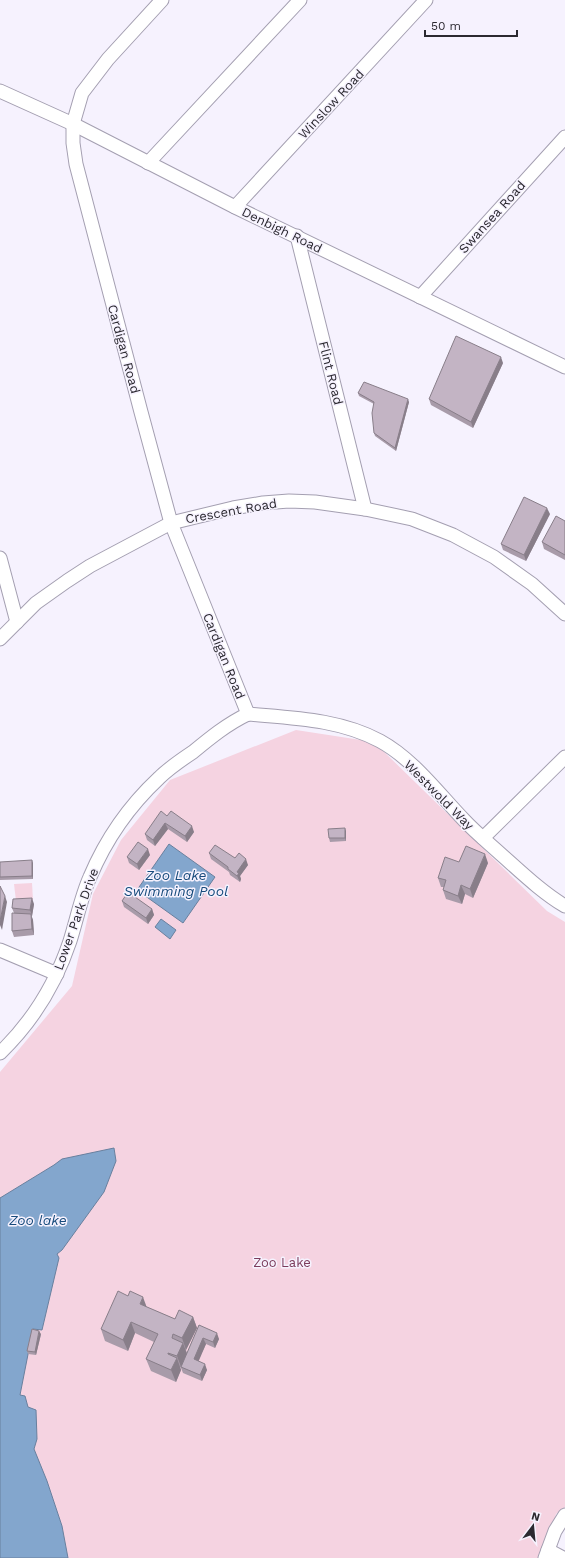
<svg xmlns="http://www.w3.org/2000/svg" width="565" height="1558" font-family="'Work Sans',sans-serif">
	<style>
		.green { fill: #f5d3e1 }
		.water { fill: #83a6cd; stroke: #69809e }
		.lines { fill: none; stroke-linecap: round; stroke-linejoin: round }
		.minor-casing { stroke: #a49fb1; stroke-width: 15 }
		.minor { stroke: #fff; stroke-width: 13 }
		.wall { fill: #a89ba9 }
		.shaded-wall { fill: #887e89 }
		.building { fill: #c3b4c4; stroke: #887e89 }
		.labels { text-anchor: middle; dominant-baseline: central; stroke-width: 3; stroke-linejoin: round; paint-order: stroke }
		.street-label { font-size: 13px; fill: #2b2930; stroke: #f6f2fe }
		.park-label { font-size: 13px; fill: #7b3b5b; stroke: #f6f2fe }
		.water-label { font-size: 14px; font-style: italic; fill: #174b7c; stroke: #f6f2fe }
	</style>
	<rect width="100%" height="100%" fill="#f6f2fe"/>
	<g class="green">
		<polygon points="296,730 374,742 547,911 565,922 565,1507 556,1514 545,1558 0,1558 0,1072 72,986 93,894 121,840 170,780"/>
		<polygon points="32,883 33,900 16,901 14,884"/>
	</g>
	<g class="water">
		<polygon points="169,844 215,877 183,923 137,890"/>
		<polygon points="161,919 176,930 170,939 155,927"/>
		<polygon points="114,1148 116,1161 104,1192 62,1250 57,1254 59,1258 42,1330 33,1329 20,1395 25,1396 28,1407 36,1410 37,1439 34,1449 47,1481 62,1526 68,1558 0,1558 0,1198 54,1165 62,1159"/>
	</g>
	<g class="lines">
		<g class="minor-casing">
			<g id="minor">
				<polyline points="162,0 108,59 82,93 73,124 73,143 76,164 141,412 171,523 248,714"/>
				<polyline points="0,91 73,124 235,207 565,367"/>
				<polyline points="148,163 300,0"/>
				<polyline points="235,207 426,0"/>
				<polyline points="297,236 365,509"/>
				<polyline points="420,297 565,137"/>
				<polyline points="0,558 17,622"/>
				<polyline points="0,639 36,603 67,581 90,566 171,523 233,508 263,503 289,501 315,502 365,509 412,519 453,535 494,557 532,584 565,614"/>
				<path d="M248,714C292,718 339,719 380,741C413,759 438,793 464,820C476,833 490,844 504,857C523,874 543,893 565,906"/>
				<polyline points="483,838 565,757"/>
				<polyline points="0,950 57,974"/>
				<path d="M0,1053C32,1022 56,983 70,941C77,919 81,897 90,877C106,839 129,806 159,778C169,768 181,760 193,752C210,738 227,724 248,714"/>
				<polyline points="548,1550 563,1558"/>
				<polyline points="545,1558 555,1531 565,1515"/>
			</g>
		</g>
		<use href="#minor" class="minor"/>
	</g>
	<g class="wall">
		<polygon points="503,363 473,428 431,405 429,399"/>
		<polygon points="358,393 409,402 396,451 375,436 374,433 374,404 359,396"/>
		<polygon points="550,514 526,561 503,550 501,544"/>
		<polygon points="565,521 565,560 544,549 542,542"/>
		<polygon points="167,816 194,832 187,842 168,829 155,846 147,840 145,834"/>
		<polygon points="346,831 346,841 330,842 329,838"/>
		<polygon points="209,853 235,858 248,865 240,876 241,879 240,882 230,875 229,872 211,859"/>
		<polygon points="150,855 139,870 129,863 127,857"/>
		<polygon points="0,862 33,863 33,879 0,880"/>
		<polygon points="459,862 488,863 473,898 465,894 462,904 446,899 443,890 444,887 441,887 438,878"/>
		<polygon points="122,901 152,909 154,915 148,924 124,907"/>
		<polygon points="34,904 32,916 31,916 33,920 34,935 14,937 12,931 14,913 12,908"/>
		<polygon points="146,1307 175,1319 193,1317 197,1328 186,1350 187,1353 199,1325 219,1339 215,1348 206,1344 198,1361 207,1370 202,1381 183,1373 181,1368 180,1367 181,1370 176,1382 151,1371 146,1359 154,1342 135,1333 128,1351 105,1341 101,1329"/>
		<polygon points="41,1334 36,1355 28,1354 27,1351"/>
	</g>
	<g class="shaded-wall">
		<polygon points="501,357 503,363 473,428 471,422"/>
		<polygon points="408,399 409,402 396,451 395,448"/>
		<polygon points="547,508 550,514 526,561 524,555"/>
		<polygon points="165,823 168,829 155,846 153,840"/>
		<polygon points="192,826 194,832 187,842 185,836"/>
		<polygon points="345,828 346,831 346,841 345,838"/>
		<polygon points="148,849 150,855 139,870 137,864"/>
		<polygon points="485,854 488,863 473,898 470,889"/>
		<polygon points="246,859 248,865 240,876 241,879 240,882 237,876 237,872"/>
		<polygon points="32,860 33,863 33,879 32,876"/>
		<polygon points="461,885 465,894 462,904 458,896"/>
		<polygon points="5,896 7,902 2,930 0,925 0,921"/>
		<polygon points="32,898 34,904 32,916 30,910"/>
		<polygon points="152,909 154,915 148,924 146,918"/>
		<polygon points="31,914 33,920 34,935 32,929"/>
		<polygon points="143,1297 147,1308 140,1304"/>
		<polygon points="193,1317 197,1328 186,1350 182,1338"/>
		<polygon points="131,1322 135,1333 128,1351 123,1340"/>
		<polygon points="39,1331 41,1334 36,1355 35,1352"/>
		<polygon points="217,1333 219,1339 215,1348 213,1342"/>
		<polygon points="203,1338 206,1344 197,1365 194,1359"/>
		<polygon points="183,1343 187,1354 181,1367 177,1356"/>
		<polygon points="177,1358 181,1370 176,1382 171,1370"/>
		<polygon points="205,1364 207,1370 202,1381 200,1375"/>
	</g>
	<g class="building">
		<polygon points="456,336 501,357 471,422 429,399"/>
		<polygon points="364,382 408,399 395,448 374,433 372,413 374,402 358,393"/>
		<polygon points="524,497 547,508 524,555 501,544"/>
		<polygon points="556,516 565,521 565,555 542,542"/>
		<polygon points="161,811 167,816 171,811 192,826 185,836 165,823 153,840 145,834"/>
		<polygon points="345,828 345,838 329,838 328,829"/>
		<polygon points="138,842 148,849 137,864 127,857"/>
		<polygon points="215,845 235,858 239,853 246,859 237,872 239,873 237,876 228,869 228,867 209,853"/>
		<polygon points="466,846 485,854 470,889 461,885 458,896 443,890 446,880 438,878 445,857 459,862"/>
		<polygon points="32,860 32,876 0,877 0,862"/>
		<polygon points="0,886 5,896 0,921"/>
		<polygon points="128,892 152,909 146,918 122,901"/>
		<polygon points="32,898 30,910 12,908 13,899"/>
		<polygon points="12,913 31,914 32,929 12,931"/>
		<polygon points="118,1291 128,1296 130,1291 143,1297 140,1304 175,1319 179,1310 193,1317 182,1338 173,1334 172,1338 183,1343 177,1356 168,1353 168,1354 177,1358 171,1370 146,1359 158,1334 131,1322 123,1340 101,1329"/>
		<polygon points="199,1325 217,1333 213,1342 203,1338 194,1359 205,1364 200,1375 181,1367"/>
		<polygon points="32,1329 39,1331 35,1352 27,1351"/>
	</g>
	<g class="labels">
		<g class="street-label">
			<text transform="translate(331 104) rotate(-47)">Winslow Road</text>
			<text transform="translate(492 217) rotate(-48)">Swansea Road</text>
			<text transform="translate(282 230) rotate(26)">Denbigh Road</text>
			<text transform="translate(124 349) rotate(75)">Cardigan Road</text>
			<text transform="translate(331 373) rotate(76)">Flint Road</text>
			<text transform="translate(231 511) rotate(-10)">Crescent Road</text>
			<text transform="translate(224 656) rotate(68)">Cardigan Road</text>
			<text transform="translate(439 795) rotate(45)">Westwold Way</text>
			<text transform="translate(76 919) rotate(-70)">Lower Park Drive</text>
		</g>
		<g class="park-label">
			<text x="282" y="1262">Zoo Lake</text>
		</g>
		<g class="water-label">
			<text x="176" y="875">Zoo Lake<tspan x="176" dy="16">Swimming Pool</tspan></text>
			<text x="38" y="1220">Zoo lake</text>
		</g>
	</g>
	<g transform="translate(533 1526) rotate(16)" stroke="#f6f2fe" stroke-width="3" paint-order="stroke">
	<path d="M0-3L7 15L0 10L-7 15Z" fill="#2b2930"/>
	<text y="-6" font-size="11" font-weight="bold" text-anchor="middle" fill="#2b2930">N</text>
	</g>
	<path d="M425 30v6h92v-6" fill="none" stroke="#2b2930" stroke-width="2"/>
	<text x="431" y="30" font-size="12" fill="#2b2930" stroke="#f6f2fe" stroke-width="3" paint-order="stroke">50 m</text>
</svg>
